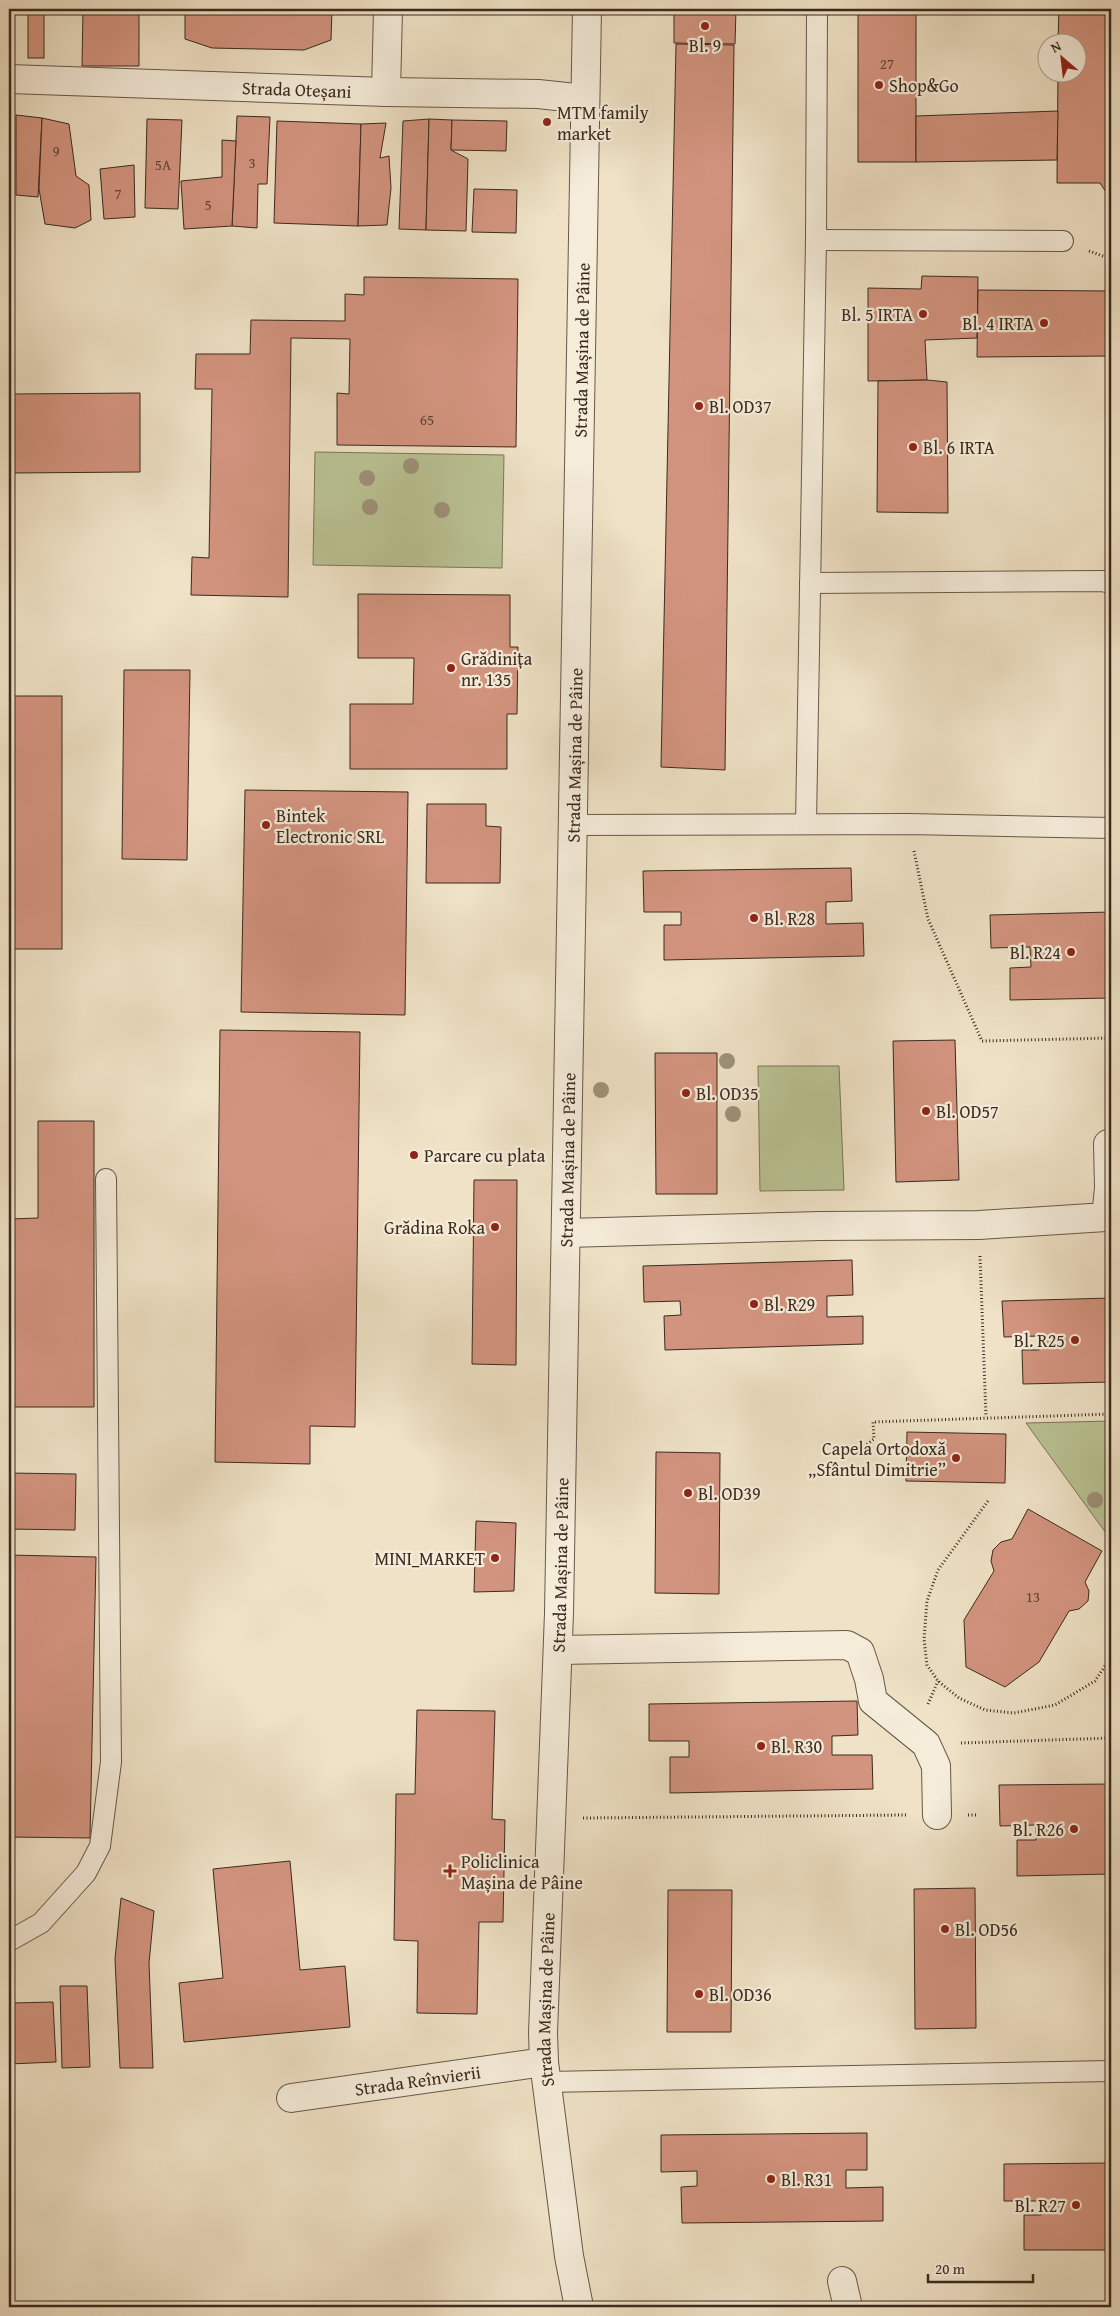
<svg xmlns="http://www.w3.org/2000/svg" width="1120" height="2316" font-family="'Gentium Book Plus',serif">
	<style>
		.green { fill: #bac394; stroke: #7a7659 }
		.building { fill: #d3947f; stroke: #3b2a1e }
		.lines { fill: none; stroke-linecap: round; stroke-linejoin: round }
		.service-casing { stroke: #685848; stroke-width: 22 }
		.minor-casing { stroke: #685848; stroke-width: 30 }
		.path { stroke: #3b2a1e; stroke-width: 3; stroke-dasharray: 1 2.5; stroke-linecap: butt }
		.service { stroke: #f5ecda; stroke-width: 20 }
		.minor { stroke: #f5ecda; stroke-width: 28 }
		.tree { fill: #9e927a }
		.poi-dot { fill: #8f2418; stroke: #f5ecda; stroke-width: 2 }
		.labels { text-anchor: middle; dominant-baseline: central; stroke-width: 4.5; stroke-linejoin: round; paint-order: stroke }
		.number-label { font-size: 15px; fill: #614436 }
		.poi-label { font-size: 18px; fill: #3b2a1e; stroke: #f5ecda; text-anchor: start }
		.street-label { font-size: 18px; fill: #3b2a1e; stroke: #f5ecda }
	</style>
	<rect width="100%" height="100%" fill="#efe2c6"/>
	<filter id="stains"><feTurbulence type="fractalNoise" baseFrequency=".004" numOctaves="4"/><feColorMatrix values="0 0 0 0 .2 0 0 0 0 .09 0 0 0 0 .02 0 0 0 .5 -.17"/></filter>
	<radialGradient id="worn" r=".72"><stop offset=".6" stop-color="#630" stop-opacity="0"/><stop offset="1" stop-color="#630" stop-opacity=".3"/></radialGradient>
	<g class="green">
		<polygon points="315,452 504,455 502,568 313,565"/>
		<polygon points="758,1066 839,1066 844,1190 760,1191"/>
		<polygon points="1111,1421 1111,1540 1026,1423"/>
	</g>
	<g class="building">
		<rect x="9" y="9" width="4" height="50"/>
		<rect x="28" y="9" width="16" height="49"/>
		<polygon points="83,9 139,9 139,66 82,66"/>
		<polygon points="185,9 332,9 331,40 304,50 212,48 185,39"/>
		<polygon points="674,9 736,9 735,44 674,43"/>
		<rect x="858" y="9" width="58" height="153"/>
		<polygon points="1059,9 1111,9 1111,192 1106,192 1100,183 1057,183 1058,72 1078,72 1078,42 1058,42"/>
		<polygon points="676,44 734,45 725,770 661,767"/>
		<polygon points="1058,111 1057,160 916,162 916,116"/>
		<polygon points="16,115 42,118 38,197 16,195"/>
		<polygon points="237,116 270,117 267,184 258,184 257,228 232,226"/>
		<polygon points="42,118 69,124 76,176 89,185 91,220 75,228 45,224 39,189"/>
		<polygon points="147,119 182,120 178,209 145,208"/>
		<polygon points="429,119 426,230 399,229 403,121"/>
		<polygon points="429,119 452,120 451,150 468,159 466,231 426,230"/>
		<polygon points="452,120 507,121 506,151 451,150"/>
		<polygon points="277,121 361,124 358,226 274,223"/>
		<polygon points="386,123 380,158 389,156 391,188 387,225 358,226 361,124"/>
		<polygon points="222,140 236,141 232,226 184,229 181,181 222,177"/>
		<polygon points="134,165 135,217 104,219 100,169"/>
		<polygon points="474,189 517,190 516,233 472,232"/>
		<polygon points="922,276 978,277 977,338 925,340 927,380 868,381 868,288 921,289"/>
		<polygon points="364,277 518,279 516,447 337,445 337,393 349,394 350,339 291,338 288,597 191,595 192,557 209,558 212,389 195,389 196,354 250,354 251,320 345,321 345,294 364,295"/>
		<polygon points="978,290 1110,291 1111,356 977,357"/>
		<polygon points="927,380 947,382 948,513 877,512 878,381"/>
		<polygon points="140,393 140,472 11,473 11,394"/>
		<polygon points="358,594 510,595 510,647 518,647 517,714 507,714 507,769 350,769 350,704 413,704 414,658 358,658"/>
		<polygon points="124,670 190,670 187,860 122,859"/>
		<rect x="9" y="696" width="53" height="253"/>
		<polygon points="245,790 408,792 405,1015 241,1012"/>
		<polygon points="427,804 486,804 486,826 501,827 500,883 426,883"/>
		<polygon points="851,868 852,901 826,902 826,924 863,923 864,956 664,960 664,925 681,925 681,912 644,912 643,871"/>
		<polygon points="1111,912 1111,998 1010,1000 1010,968 1031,967 1030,947 991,948 990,915"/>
		<polygon points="220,1030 360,1032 355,1427 310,1426 310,1464 215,1462"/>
		<polygon points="955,1040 959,1180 896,1182 893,1041"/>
		<polygon points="655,1053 717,1053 717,1194 656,1194"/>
		<polygon points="38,1121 94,1121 94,1407 9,1407 9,1219 38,1218"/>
		<polygon points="474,1180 517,1180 516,1365 472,1364"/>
		<polygon points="852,1260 853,1295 827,1296 827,1317 863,1316 863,1344 665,1350 664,1316 681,1315 680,1301 644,1302 643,1266"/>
		<polygon points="1111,1298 1111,1382 1023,1384 1022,1350 1039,1350 1039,1336 1004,1337 1002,1301"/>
		<polygon points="9,1410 14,1410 12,1465 9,1465"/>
		<polygon points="907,1432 1006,1434 1005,1483 906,1481"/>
		<polygon points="656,1452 720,1453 719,1594 655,1593"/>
		<polygon points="9,1473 76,1474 75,1530 9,1529"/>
		<polygon points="1028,1509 1102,1551 1085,1582 1089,1591 1088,1601 1079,1609 1069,1611 1039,1662 1005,1687 966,1667 964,1620 994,1571 991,1561 993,1550 1001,1542 1012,1539"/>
		<polygon points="476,1521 516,1523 514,1591 474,1592"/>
		<polygon points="9,1555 96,1557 90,1838 9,1837"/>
		<polygon points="857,1701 858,1735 832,1736 832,1755 872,1755 873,1789 670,1793 670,1757 689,1757 689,1741 649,1741 649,1704"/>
		<polygon points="417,1710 495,1711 492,1819 505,1820 503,1922 479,1922 477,2014 417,2013 418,1941 394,1940 396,1794 415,1794"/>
		<polygon points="1111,1784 1111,1874 1017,1876 1017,1840 1036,1840 1036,1825 1000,1826 999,1785"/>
		<polygon points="290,1861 300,1970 345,1966 350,2027 184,2042 179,1983 223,1978 213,1869"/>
		<polygon points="975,1888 976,2028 915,2029 914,1889"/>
		<polygon points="668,1890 732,1890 731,2032 667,2032"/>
		<polygon points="121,1898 154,1911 149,1963 153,2068 120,2068 115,1959"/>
		<polygon points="60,1986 87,1986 90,2067 62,2068"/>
		<polygon points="53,2002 56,2062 9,2064 9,2022 14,2022 13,2003"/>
		<polygon points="867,2133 867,2170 846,2170 846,2188 883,2187 883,2221 682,2223 681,2187 697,2186 697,2171 661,2172 661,2135"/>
		<polygon points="1111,2163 1111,2250 1024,2250 1024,2215 1041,2215 1041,2201 1004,2201 1004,2164"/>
	</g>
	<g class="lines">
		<g class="service-casing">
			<g id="service">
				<polyline points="816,240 1063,241"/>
				<polyline points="810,583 1104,581 1111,584"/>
				<polyline points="806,824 816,240 817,9"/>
				<polyline points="572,825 908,824 1111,828"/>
				<polyline points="9,1941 41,1923 86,1873 100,1846 111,1762 106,1179"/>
				<polyline points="547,2082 1111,2071"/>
			</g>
		</g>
		<g class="minor-casing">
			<g id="minor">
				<path id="s1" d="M9,79L386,92L538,94L585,99"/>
				<polyline points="386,92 388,9"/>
				<polyline points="567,1233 820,1226 979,1225 1106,1217 1109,1188 1108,1144"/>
				<polyline points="558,1650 847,1645 860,1652 869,1679 873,1701 926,1744 936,1766 937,1815"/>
				<path id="s2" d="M291,2098L544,2062"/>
				<polyline points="842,2281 848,2307"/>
				<path id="s3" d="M579,2307L569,2256L544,2062L543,2033L559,1613L587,9"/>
			</g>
		</g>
		<g class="path">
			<polyline points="1089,251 1111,259"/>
			<polyline points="914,851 928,919 982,1041 1111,1038"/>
			<polyline points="980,1256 986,1417"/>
			<polyline points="853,1455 874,1439 873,1422 1111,1414"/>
			<polyline points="988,1501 938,1570 927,1601 924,1639 927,1665 938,1681 959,1698 985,1710 1014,1713 1055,1705 1095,1681 1111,1657"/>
			<polyline points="928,1704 938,1681"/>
			<polyline points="961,1743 1111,1738"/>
			<polyline points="968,1815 976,1815"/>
			<polyline points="583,1818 906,1815"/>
		</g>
		<use href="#service" class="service"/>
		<use href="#minor" class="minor"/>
	</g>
	<g class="tree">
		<circle cx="411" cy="466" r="8"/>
		<circle cx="367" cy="478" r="8"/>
		<circle cx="370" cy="507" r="8"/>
		<circle cx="442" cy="510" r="8"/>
		<circle cx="727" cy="1061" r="8"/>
		<circle cx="601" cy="1090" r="8"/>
		<circle cx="733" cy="1114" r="8"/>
		<circle cx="1095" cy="1500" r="8"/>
	</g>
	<g class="poi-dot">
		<circle cx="705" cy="26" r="5"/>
		<circle cx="879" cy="85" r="5"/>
		<circle cx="547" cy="122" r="5"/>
		<circle cx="923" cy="314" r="5"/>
		<circle cx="1044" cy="323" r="5"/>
		<circle cx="699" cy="406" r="5"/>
		<circle cx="913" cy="447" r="5"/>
		<circle cx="451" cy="668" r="5"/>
		<circle cx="266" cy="825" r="5"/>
		<circle cx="754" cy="918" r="5"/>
		<circle cx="1071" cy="952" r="5"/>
		<circle cx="686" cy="1093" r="5"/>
		<circle cx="926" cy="1111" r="5"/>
		<circle cx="414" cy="1155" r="5"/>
		<circle cx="495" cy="1227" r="5"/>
		<circle cx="754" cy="1304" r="5"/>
		<circle cx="1075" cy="1340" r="5"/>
		<circle cx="956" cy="1458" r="5"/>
		<circle cx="688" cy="1493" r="5"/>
		<circle cx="495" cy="1558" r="5"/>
		<circle cx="761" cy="1746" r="5"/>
		<circle cx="1074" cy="1829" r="5"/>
		<path d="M447.5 1863.5h5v5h5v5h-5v5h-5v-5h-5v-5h5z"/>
		<circle cx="945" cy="1929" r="5"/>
		<circle cx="699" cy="1994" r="5"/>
		<circle cx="771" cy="2179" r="5"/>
		<circle cx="1076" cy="2205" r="5"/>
	</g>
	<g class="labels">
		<g class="number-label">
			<text x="887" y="63">27</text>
			<text x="56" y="150">9</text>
			<text x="252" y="162">3</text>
			<text x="163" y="164">5A</text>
			<text x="118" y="193">7</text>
			<text x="208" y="204">5</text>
			<text x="427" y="419">65</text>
			<text x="1033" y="1596">13</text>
		</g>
		<g class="poi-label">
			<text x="705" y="45" text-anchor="middle">Bl. 9</text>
			<text x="889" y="85">Shop&amp;Go</text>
			<text x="557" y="112">MTM family<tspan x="557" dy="21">market</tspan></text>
			<text x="913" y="314" text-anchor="end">Bl. 5 IRTA</text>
			<text x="1034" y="323" text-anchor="end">Bl. 4 IRTA</text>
			<text x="709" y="406">Bl. OD37</text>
			<text x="923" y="447">Bl. 6 IRTA</text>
			<text x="461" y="658">Grădinița<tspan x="461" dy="21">nr. 135</tspan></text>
			<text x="276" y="815">Bintek<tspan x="276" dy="21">Electronic SRL</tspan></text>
			<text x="764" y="918">Bl. R28</text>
			<text x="1061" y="952" text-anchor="end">Bl. R24</text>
			<text x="696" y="1093">Bl. OD35</text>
			<text x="936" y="1111">Bl. OD57</text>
			<text x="424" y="1155">Parcare cu plata</text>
			<text x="485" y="1227" text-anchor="end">Grădina Roka</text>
			<text x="764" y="1304">Bl. R29</text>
			<text x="1065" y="1340" text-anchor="end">Bl. R25</text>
			<text x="946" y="1448" text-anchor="end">Capela Ortodoxă<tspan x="946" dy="21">„Sfântul Dimitrie”</tspan></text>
			<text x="698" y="1493">Bl. OD39</text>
			<text x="485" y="1558" text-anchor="end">MINI_MARKET</text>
			<text x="771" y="1746">Bl. R30</text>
			<text x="1064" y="1829" text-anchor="end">Bl. R26</text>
			<text x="461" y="1861">Policlinica<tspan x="461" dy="21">Mașina de Pâine</tspan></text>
			<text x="955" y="1929">Bl. OD56</text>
			<text x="709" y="1994">Bl. OD36</text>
			<text x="781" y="2179">Bl. R31</text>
			<text x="1066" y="2205" text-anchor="end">Bl. R27</text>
		</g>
		<g class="street-label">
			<text stroke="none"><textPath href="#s1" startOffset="288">Strada Oteșani</textPath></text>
			<text stroke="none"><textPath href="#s3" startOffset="1960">Strada Mașina de Pâine</textPath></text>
			<text stroke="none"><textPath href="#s3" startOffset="1555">Strada Mașina de Pâine</textPath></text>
			<text stroke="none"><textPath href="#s3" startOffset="1150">Strada Mașina de Pâine</textPath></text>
			<text stroke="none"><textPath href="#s3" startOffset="745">Strada Mașina de Pâine</textPath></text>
			<text stroke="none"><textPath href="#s3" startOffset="310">Strada Mașina de Pâine</textPath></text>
			<text stroke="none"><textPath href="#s2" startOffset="128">Strada Reînvierii</textPath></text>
		</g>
	</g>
	<rect width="1120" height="2316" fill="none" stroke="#efe2c6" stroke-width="30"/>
	<rect x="10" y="10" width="1100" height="2296" fill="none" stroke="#3b2a1e" stroke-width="2.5"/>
	<rect x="15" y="15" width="1090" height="2286" fill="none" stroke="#3b2a1e"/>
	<g transform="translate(1062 58) rotate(332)"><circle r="24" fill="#f5ecda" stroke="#ab9e8f"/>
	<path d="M0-4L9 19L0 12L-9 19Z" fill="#8f2418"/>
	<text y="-8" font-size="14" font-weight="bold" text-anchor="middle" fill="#3b2a1e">N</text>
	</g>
	<path d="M928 2274v8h105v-8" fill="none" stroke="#3b2a1e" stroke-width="2.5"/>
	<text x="935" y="2274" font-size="15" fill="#3b2a1e" stroke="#f5ecda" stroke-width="4" paint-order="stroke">20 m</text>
	<rect width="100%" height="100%" filter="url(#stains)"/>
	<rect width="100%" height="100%" fill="url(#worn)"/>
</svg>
